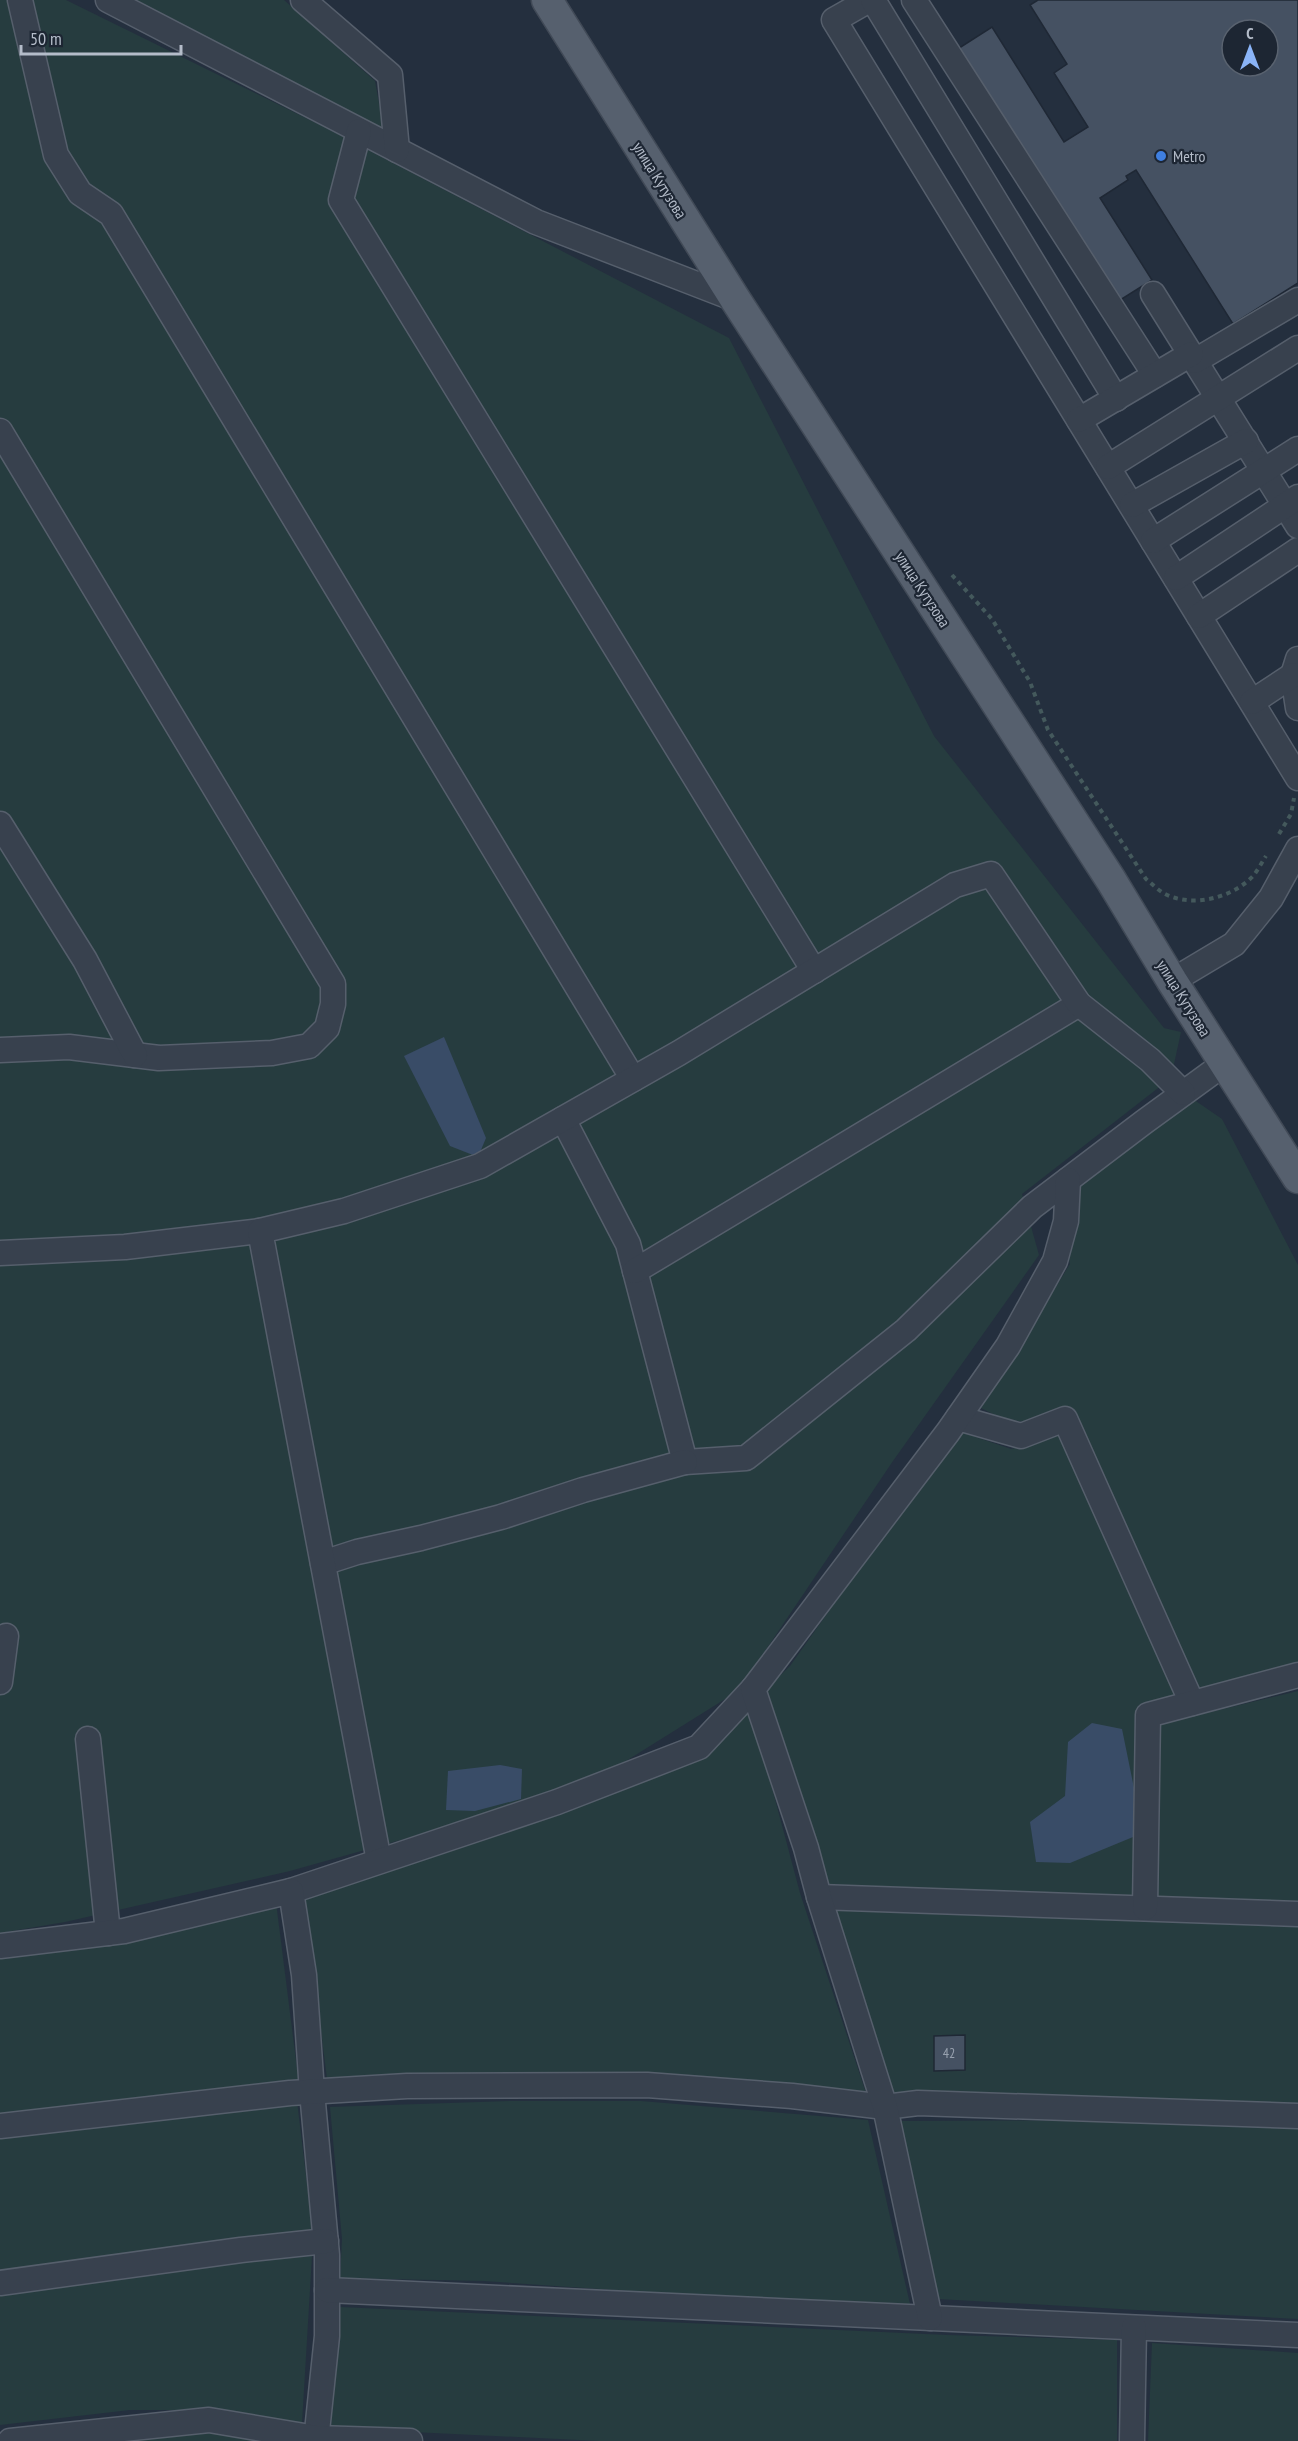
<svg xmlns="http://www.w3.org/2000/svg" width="1298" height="2441" font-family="'PT Sans Narrow',sans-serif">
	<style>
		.green { fill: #263c3f }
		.water { fill: #394c67 }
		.building { fill: #455162; stroke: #1f2835; stroke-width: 1.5; fill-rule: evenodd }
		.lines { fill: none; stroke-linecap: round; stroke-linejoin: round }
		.minor-casing { stroke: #565f6c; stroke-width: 27 }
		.major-casing { stroke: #414a57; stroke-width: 33 }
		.path { stroke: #44595c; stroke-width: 4; stroke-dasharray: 4.5 4.5; stroke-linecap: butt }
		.minor { stroke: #38414e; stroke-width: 24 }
		.major { stroke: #56606e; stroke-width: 30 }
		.shop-dot { fill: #3f7fe0; stroke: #1d2633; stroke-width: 2 }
		.labels { text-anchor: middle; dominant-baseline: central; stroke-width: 4.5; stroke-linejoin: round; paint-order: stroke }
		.number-label { font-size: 14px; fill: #98a1af }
		.poi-label { font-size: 16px; fill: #b4bcc9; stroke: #1d2633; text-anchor: start }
		.street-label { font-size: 16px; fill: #b4bcc9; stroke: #1d2633 }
	</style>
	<rect width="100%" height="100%" fill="#242f3e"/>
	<g class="green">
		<polygon points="0,0 66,0 318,124 729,338 934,736 1164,1028 1181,1032 1171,1078 1022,1194 1039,1255 893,1461 738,1691 594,1781 454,1825 290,1871 65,1922 0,1933"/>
		<polygon points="137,0 284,0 375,81 384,131"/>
		<polygon points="1190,1097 1222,1119 1298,1265 1298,1665 1199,1689 1071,1410 1034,1424 999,1417 981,1408 1070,1264 1056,1202"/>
		<polygon points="961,1432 1011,1449 1060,1435 1177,1694 1140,1704 1139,1900 944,1889 821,1887 764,1691 790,1666 902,1508"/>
		<polygon points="1298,1691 1298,1903 1157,1898 1160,1724"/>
		<polygon points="751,1709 800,1893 866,2093 652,2073 411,2074 327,2079 304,1895 433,1857 597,1798"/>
		<polygon points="276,1902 299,2084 0,2116 0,1957"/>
		<polygon points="830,1906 1298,1922 1298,2106 888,2095"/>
		<polygon points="297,2101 313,2233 0,2271 0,2135"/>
		<polygon points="510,2101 641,2101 868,2120 910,2304 730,2298 484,2281 340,2278 342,2239 330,2107"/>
		<polygon points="1166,2120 1298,2125 1298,2319 938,2299 900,2121"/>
		<polygon points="312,2256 302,2423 208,2410 130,2410 0,2425 0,2291 236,2258"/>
		<polygon points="340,2307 947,2335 1117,2340 1117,2441 599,2441 331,2428"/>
		<polygon points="1152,2343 1298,2353 1298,2441 1148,2441"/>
		<polygon points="211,2433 258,2441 108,2441"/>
	</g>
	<g class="water">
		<polygon points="444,1037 486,1138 478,1157 450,1146 404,1056"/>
		<polygon points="1092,1723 1122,1729 1134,1788 1133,1837 1070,1863 1036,1862 1030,1822 1065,1796 1068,1742"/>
		<polygon points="500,1765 522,1769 521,1799 475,1811 446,1810 448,1771"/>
	</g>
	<g class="building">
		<path d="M1038,0H1298V283L1233,324L1136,170L1126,176L1128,180L1100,198L1152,280L1117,302L956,50L992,27L1064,142L1088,127L1054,73L1067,64L1030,5ZM1232,30H1268V66H1232Z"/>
		<polygon points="965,2035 965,2070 934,2071 934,2036"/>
	</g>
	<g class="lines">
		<g class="minor-casing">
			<g id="minor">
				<polyline points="20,0 56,155 80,193 111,214 633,1079"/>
				<polyline points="108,0 536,222 735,299"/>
				<polyline points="303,0 390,75 397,150"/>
				<polyline points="869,0 834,20 1298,778"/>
				<polyline points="873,0 1116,399"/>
				<polyline points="914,0 1155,375"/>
				<polyline points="359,131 341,200 814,971"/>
				<polyline points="1153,294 1298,526"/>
				<polyline points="1195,361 1298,300"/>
				<polyline points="1079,420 1191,354"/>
				<polyline points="0,431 333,984 333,1004 327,1028 309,1046 272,1053 159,1058 69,1047 0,1050"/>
				<polyline points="1108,467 1298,348"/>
				<polyline points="1132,505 1246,441"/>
				<polyline points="1153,541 1298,449"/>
				<polyline points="1176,578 1298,497"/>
				<polyline points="1199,616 1298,550"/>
				<polyline points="1298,659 1293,675 1298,708"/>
				<polyline points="1252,702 1293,675"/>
				<polyline points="0,824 85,960 135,1055"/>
				<polyline points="1172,981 1234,944 1271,898 1298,849"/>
				<polyline points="563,1119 628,1244 685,1462 746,1458 906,1330 1032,1207 1144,1122 1225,1063"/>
				<polyline points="0,1253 125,1247 260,1231"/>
				<polyline points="635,1271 1079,1004"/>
				<polyline points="958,1418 1021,1436 1065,1419 1192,1703"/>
				<polyline points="323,1563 357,1552 421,1538 501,1517 583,1490 685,1462"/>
				<polyline points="0,1682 6,1636"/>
				<polyline points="88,1739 108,1933"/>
				<polyline points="379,1861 260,1231 344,1211 480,1166 679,1053 955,885 991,874 1079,1004 1150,1060 1183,1093"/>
				<polyline points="291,1891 557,1802 699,1747 753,1689"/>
				<polyline points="819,1897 1298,1914"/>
				<polyline points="1145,1908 1148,1715 1298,1675"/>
				<polyline points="0,1946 124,1931 291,1891 304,1975 312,2092 327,2255 327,2336 316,2441"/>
				<polyline points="0,2126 290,2093 407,2086 647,2085 792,2096 885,2107 918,2103 1298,2116"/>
				<polyline points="0,2283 241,2250 326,2241"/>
				<polyline points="327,2290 1298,2335"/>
				<polyline points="930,2318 885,2107 819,1897 806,1848 753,1689 948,1432 1008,1346 1055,1261 1066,1221 1068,1180"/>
				<polyline points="10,2441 209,2420 316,2438 410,2441"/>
				<polyline points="1132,2441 1134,2328"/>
			</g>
		</g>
		<g class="major-casing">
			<polyline id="major" points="547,0 735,299 1111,880 1172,981 1298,1178"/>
		</g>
		<g class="path">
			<path d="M952,575L992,619L1030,682L1048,730L1146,879C1152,884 1158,890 1165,894C1193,908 1232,898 1253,876C1258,870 1262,862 1266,856"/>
			<polyline points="1279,834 1291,814 1294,798"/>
		</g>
		<use href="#minor" class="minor"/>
		<use href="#major" class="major"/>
	</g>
	<circle class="shop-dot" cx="1161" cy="156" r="6"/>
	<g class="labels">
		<g class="number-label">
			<text x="949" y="2053">42</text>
		</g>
		<g class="poi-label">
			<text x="1173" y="156">Metro</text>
		</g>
		<g class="street-label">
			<text transform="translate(660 180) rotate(58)">улица Кутузова</text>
			<text transform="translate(923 589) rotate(57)">улица Кутузова</text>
			<text transform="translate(1184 998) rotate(58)">улица Кутузова</text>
		</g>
	</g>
	<g transform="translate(1250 48)"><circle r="28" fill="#1d2633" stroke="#59626f" stroke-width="1.5"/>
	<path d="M0-4.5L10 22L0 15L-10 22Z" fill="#8ab4f8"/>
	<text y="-9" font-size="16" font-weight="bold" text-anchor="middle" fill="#b4bcc9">С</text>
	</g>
	<path d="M21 45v9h160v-9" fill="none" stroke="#b4bcc9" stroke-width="3"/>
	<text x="30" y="45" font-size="18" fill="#b4bcc9" stroke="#1d2633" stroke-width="4.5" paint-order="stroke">50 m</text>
</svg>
